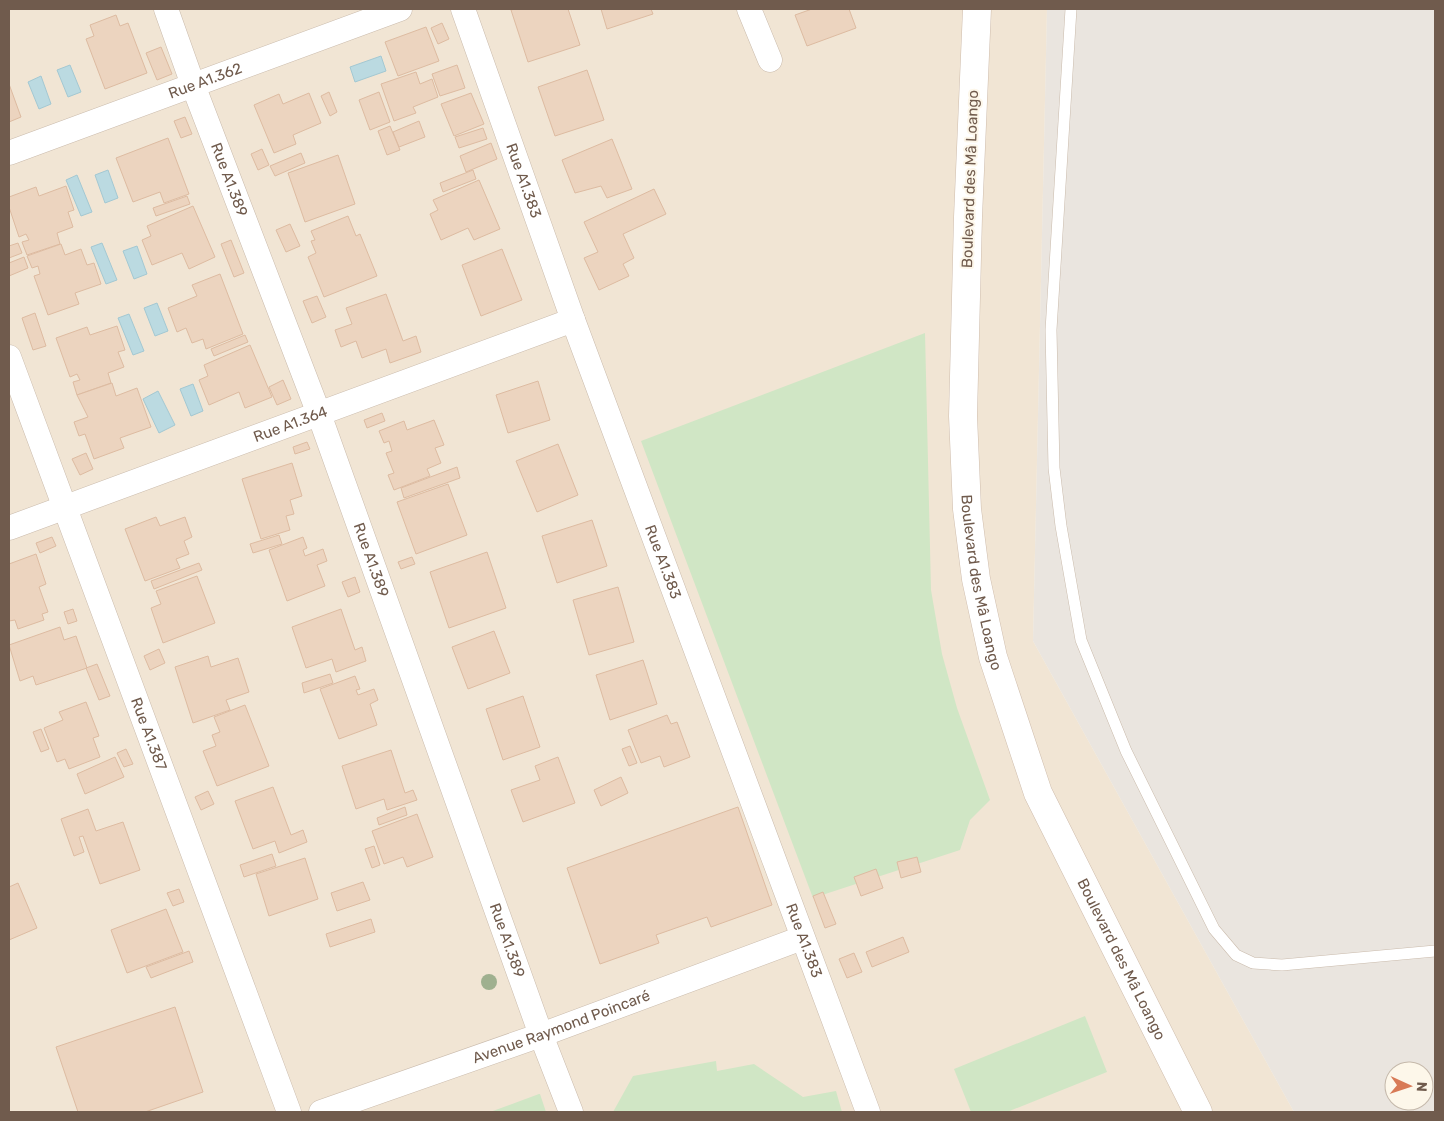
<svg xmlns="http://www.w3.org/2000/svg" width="1444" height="1121" font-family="Rubik,sans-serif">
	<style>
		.residential { fill: #f1e5d4 }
		.industrial { fill: #eae5df; fill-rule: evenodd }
		.green { fill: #d0e6c5 }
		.water { fill: #bbdae1; stroke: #a3c8d2 }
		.building { fill: #ecd4bf; stroke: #ddbba1 }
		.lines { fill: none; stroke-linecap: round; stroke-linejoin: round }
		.lane-casing { stroke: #cabbac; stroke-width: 12 }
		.street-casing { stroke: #cabbac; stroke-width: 25 }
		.secondary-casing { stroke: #cfbdad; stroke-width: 29 }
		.lane { stroke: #fff; stroke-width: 11 }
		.street { stroke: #fff; stroke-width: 24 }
		.secondary { stroke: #fff; stroke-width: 28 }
		.tree { fill: #9fb08f }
		.labels { text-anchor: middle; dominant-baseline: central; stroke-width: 4; stroke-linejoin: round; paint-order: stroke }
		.street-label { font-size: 15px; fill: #705b4d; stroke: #fdf7ea }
	</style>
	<rect width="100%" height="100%" fill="#faf3e5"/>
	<polygon class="residential" points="9,9 1047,9 1033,641 1294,1112 9,1112"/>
	<path class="industrial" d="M1047,9H1435V1112H1294L1033,641ZM1394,1071H1424V1101H1394Z"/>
	<g class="green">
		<polygon points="925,333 931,590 942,654 957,708 990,800 970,820 960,850 813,898 641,441"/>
		<polygon points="1085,1016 1107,1072 1007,1112 971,1112 954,1069"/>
		<polygon points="716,1061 717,1071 754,1064 803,1097 836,1091 842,1112 613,1112 633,1076"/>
		<polygon points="540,1094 546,1112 490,1112 539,1094"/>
	</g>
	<g class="water">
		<polygon points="381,56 386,71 355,82 350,67"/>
		<polygon points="70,65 81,92 68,97 57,70"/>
		<polygon points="41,76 51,104 39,109 28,82"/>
		<polygon points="108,170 118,198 105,203 95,175"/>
		<polygon points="77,175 92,212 81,216 66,180"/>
		<polygon points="102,243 117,280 106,284 91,247"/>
		<polygon points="137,246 147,274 134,279 123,251"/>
		<polygon points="157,303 168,331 155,336 144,308"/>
		<polygon points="129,314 144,351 133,355 118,318"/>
		<polygon points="193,384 203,411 191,416 180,389"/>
		<polygon points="158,391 175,425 159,433 143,399"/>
	</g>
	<g class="building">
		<polygon points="515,9 568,9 580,45 528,62 511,10"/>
		<polygon points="601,9 651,9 653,14 607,29"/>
		<polygon points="812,9 849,9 856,28 807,46 795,15"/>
		<polygon points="116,15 120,26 128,23 147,73 105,89 86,39 94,36 90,25"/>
		<polygon points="442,23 449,39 438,44 431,28"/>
		<polygon points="426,27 439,61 398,76 385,42"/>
		<polygon points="161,47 172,74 157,80 146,53"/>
		<polygon points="457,65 465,88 440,96 432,74"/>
		<polygon points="587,70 604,120 555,136 538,87"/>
		<polygon points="416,72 420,84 432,79 438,97 413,107 416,113 394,121 381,84"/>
		<polygon points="9,84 21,117 9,122"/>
		<polygon points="329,92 337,112 330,116 321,96"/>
		<polygon points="379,92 390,122 370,130 359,100"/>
		<polygon points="309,93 321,123 293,135 296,144 274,153 254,105 279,94 283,104"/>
		<polygon points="471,93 484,124 454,136 441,104"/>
		<polygon points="185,117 192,134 181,138 174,121"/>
		<polygon points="419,121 425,137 399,147 393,132"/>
		<polygon points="390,126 400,150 387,155 378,131"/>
		<polygon points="483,128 487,139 459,148 455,137"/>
		<polygon points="168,138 189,194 164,203 160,192 133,202 116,158"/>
		<polygon points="612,139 632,189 607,198 601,186 575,193 562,160"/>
		<polygon points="491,143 497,159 466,172 460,156"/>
		<polygon points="262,149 269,165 258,170 251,154"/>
		<polygon points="301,153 305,163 275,176 270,166"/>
		<polygon points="338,155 355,204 305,222 288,173"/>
		<polygon points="473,170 476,179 443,192 440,183"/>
		<polygon points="479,180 500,229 474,240 468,228 441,240 430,214 438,210 433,200"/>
		<polygon points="66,186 74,210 68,212 73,227 57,233 60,244 27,255 22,242 29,240 26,234 19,237 9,207 9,197 36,187 39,196"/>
		<polygon points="654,189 666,214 623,234 634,258 623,264 629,276 599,290 584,258 598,252 584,222"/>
		<polygon points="187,196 190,204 156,216 153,208"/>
		<polygon points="193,206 215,257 189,269 182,253 152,265 142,240 151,236 147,226"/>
		<polygon points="348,216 356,236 360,234 377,276 324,297 308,257 316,253 311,241 315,240 311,231"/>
		<polygon points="290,224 300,246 286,252 276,230"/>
		<polygon points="231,240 244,273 234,277 221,244"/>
		<polygon points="18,243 22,253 9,258 9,246"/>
		<polygon points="61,244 65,255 81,249 87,265 94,263 101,284 75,293 79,304 48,315 34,276 40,274 38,266 32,268 27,256"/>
		<polygon points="502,249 522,300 481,316 462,265"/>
		<polygon points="24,257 28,268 9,276 9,263"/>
		<polygon points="220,274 243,334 206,349 203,339 192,343 186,328 177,332 168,308 197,296 192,285"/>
		<polygon points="386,294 403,341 416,336 421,352 390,363 386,349 362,358 356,341 341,347 335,330 352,324 346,308"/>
		<polygon points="317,296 326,317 312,323 303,301"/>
		<polygon points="35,313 46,346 33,350 22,318"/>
		<polygon points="117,326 125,350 118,352 124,367 108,373 111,383 77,395 73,382 80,380 77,374 70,377 56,338 87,327 90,335"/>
		<polygon points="245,335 248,342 214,356 211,349"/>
		<polygon points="250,345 272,397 245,408 239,392 209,405 199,380 208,376 204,365"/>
		<polygon points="283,380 291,399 277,405 269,387"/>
		<polygon points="538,381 550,420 508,433 496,395"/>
		<polygon points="112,383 116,396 137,388 151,427 120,438 124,448 94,459 85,434 79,436 74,422 88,417 77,395"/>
		<polygon points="382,413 385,421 367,428 364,420"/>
		<polygon points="434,420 444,445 435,448 441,463 427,469 430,476 394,490 388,475 394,473 386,453 392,451 389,441 384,443 379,431 404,421 407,430"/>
		<polygon points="307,442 310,449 295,454 293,447"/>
		<polygon points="558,444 578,495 537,512 516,461"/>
		<polygon points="86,453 93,469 80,475 72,459"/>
		<polygon points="292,463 302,496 290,500 294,514 286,516 290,530 261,539 242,479"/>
		<polygon points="457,467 460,478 404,498 401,488"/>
		<polygon points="448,484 467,535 416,554 397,502"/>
		<polygon points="156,517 160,526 185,517 192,537 184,541 189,554 176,559 180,568 145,581 125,529"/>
		<polygon points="592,520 607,566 557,583 542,536"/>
		<polygon points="279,535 282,544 253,553 250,544"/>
		<polygon points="52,537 56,546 40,553 36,543"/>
		<polygon points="303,537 307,548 303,550 305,556 323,549 327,561 317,565 325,586 287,601 269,550"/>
		<polygon points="487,552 506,608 449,628 430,572"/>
		<polygon points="36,554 46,584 39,587 48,612 42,614 44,620 18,629 15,620 9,621 9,564"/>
		<polygon points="412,557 415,564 401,569 398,562"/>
		<polygon points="199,563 202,570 154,589 151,581"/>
		<polygon points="197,576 215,623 163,643 151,608 161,604 156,591"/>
		<polygon points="355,577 360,592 348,597 342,582"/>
		<polygon points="618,587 634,642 589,655 573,600"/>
		<polygon points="73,609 77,621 68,624 64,612"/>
		<polygon points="341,609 355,650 362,647 366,661 336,672 332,659 306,668 292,627"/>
		<polygon points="60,627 64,640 76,636 87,668 36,685 33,676 20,681 9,645"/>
		<polygon points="494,631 510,673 468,689 452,647"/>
		<polygon points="159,649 165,663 150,670 144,656"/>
		<polygon points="208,656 211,667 238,658 249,692 226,700 230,710 193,723 175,667"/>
		<polygon points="643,660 657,704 610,720 596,675"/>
		<polygon points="97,664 110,696 99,700 86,668"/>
		<polygon points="330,674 333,683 304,693 302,683"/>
		<polygon points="355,676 360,689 356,690 358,695 374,689 378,700 370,704 377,725 339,739 320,689"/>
		<polygon points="523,696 540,747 503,760 486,709"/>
		<polygon points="86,702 99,736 93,738 100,757 69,769 65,759 57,762 44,728 63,720 59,712"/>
		<polygon points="245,705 269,766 217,786 203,751 216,746 212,735 220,732 214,717"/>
		<polygon points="667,715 671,724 677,722 690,757 664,767 660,756 641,763 628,730"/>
		<polygon points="41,729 49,749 41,752 33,732"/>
		<polygon points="630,746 637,763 629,766 622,749"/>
		<polygon points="126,749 133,764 124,767 117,753"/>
		<polygon points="391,750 405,793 413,790 417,800 387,810 384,799 356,809 342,766"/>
		<polygon points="115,757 124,777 85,794 77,774"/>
		<polygon points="558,757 575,803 523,822 511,790 540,780 535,766"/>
		<polygon points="621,777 628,793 601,806 594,790"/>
		<polygon points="273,787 291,835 303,830 307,842 279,853 275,841 253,849 235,801"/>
		<polygon points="208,791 214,804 201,810 195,797"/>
		<polygon points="405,807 407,815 379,825 377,818"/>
		<polygon points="738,807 772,905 711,927 707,917 656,935 659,943 600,964 567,868"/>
		<polygon points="88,809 96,831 123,822 140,870 100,884 83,836 79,837 84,852 74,856 61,819"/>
		<polygon points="417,814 433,857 407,867 403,857 384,864 372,831"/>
		<polygon points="374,846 380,865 372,868 365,849"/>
		<polygon points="272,854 276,866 244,877 240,865"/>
		<polygon points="917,857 921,872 901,878 897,862"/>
		<polygon points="305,858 318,899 269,916 256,874"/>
		<polygon points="876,869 883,888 861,896 854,877"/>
		<polygon points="363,882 370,900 337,911 331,893"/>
		<polygon points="18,883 37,928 9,940 9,887"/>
		<polygon points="179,889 184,902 173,906 167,893"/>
		<polygon points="823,892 836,924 825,928 813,896"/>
		<polygon points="166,909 183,952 127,973 111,930"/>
		<polygon points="371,919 375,932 330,947 326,934"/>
		<polygon points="903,937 909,952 872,967 866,952"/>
		<polygon points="189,951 193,962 151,978 146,967"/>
		<polygon points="854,953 862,972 847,978 839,959"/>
		<polygon points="175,1007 203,1092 145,1112 78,1112 56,1047"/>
	</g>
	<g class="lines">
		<g class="lane-casing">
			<polyline id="lane" points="1071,9 1051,330 1054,468 1061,526 1081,640 1126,751 1214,929 1236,955 1253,963 1282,965 1435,951"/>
		</g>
		<g class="street-casing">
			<g id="street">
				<path id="s1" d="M166,9L193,85L319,414L541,1035L571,1112"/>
				<path id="s2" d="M463,9L573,320L868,1112"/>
				<polyline points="749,9 770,60"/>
				<path id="s3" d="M9,153L400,9"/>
				<path id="s4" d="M9,357L289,1112"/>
				<path id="s5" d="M9,528L573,320"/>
				<path id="s6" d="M321,1112L541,1035L802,938"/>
			</g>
		</g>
		<g class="secondary-casing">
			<g id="secondary">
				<path id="s7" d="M977,9L968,217L963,416L967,509L976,579L993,657L1038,793L1198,1112"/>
			</g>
		</g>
		<use href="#lane" class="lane"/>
		<use href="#street" class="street"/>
		<use href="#secondary" class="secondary"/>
	</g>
	<circle class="tree" cx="489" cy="982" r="8"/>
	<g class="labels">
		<g class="street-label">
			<text stroke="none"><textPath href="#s3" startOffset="209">Rue A1.362</textPath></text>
			<text transform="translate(970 179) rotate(-88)">Boulevard des Mâ Loango</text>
			<text stroke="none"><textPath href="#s1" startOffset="182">Rue A1.389</textPath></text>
			<text stroke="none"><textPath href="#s2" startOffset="182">Rue A1.383</textPath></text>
			<text stroke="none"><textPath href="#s5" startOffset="300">Rue A1.364</textPath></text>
			<text stroke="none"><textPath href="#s1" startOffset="588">Rue A1.389</textPath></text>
			<text stroke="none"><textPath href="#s2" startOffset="588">Rue A1.383</textPath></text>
			<text stroke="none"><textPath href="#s7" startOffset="575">Boulevard des Mâ Loango</textPath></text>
			<text stroke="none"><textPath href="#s4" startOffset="402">Rue A1.387</textPath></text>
			<text stroke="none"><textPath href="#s1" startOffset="992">Rue A1.389</textPath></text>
			<text stroke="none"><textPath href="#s2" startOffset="992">Rue A1.383</textPath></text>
			<text stroke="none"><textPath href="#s7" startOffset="980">Boulevard des Mâ Loango</textPath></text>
			<text stroke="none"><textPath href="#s6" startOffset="255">Avenue Raymond Poincaré</textPath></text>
		</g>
	</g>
	<rect width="1444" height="1121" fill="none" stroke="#705b4d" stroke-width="20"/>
	<g transform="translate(1409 1086) rotate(93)"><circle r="24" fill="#fdf7ea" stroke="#c5b9ab"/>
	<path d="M0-4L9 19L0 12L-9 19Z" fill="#d87a56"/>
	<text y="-8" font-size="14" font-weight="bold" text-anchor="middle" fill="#705b4d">N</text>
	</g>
</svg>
